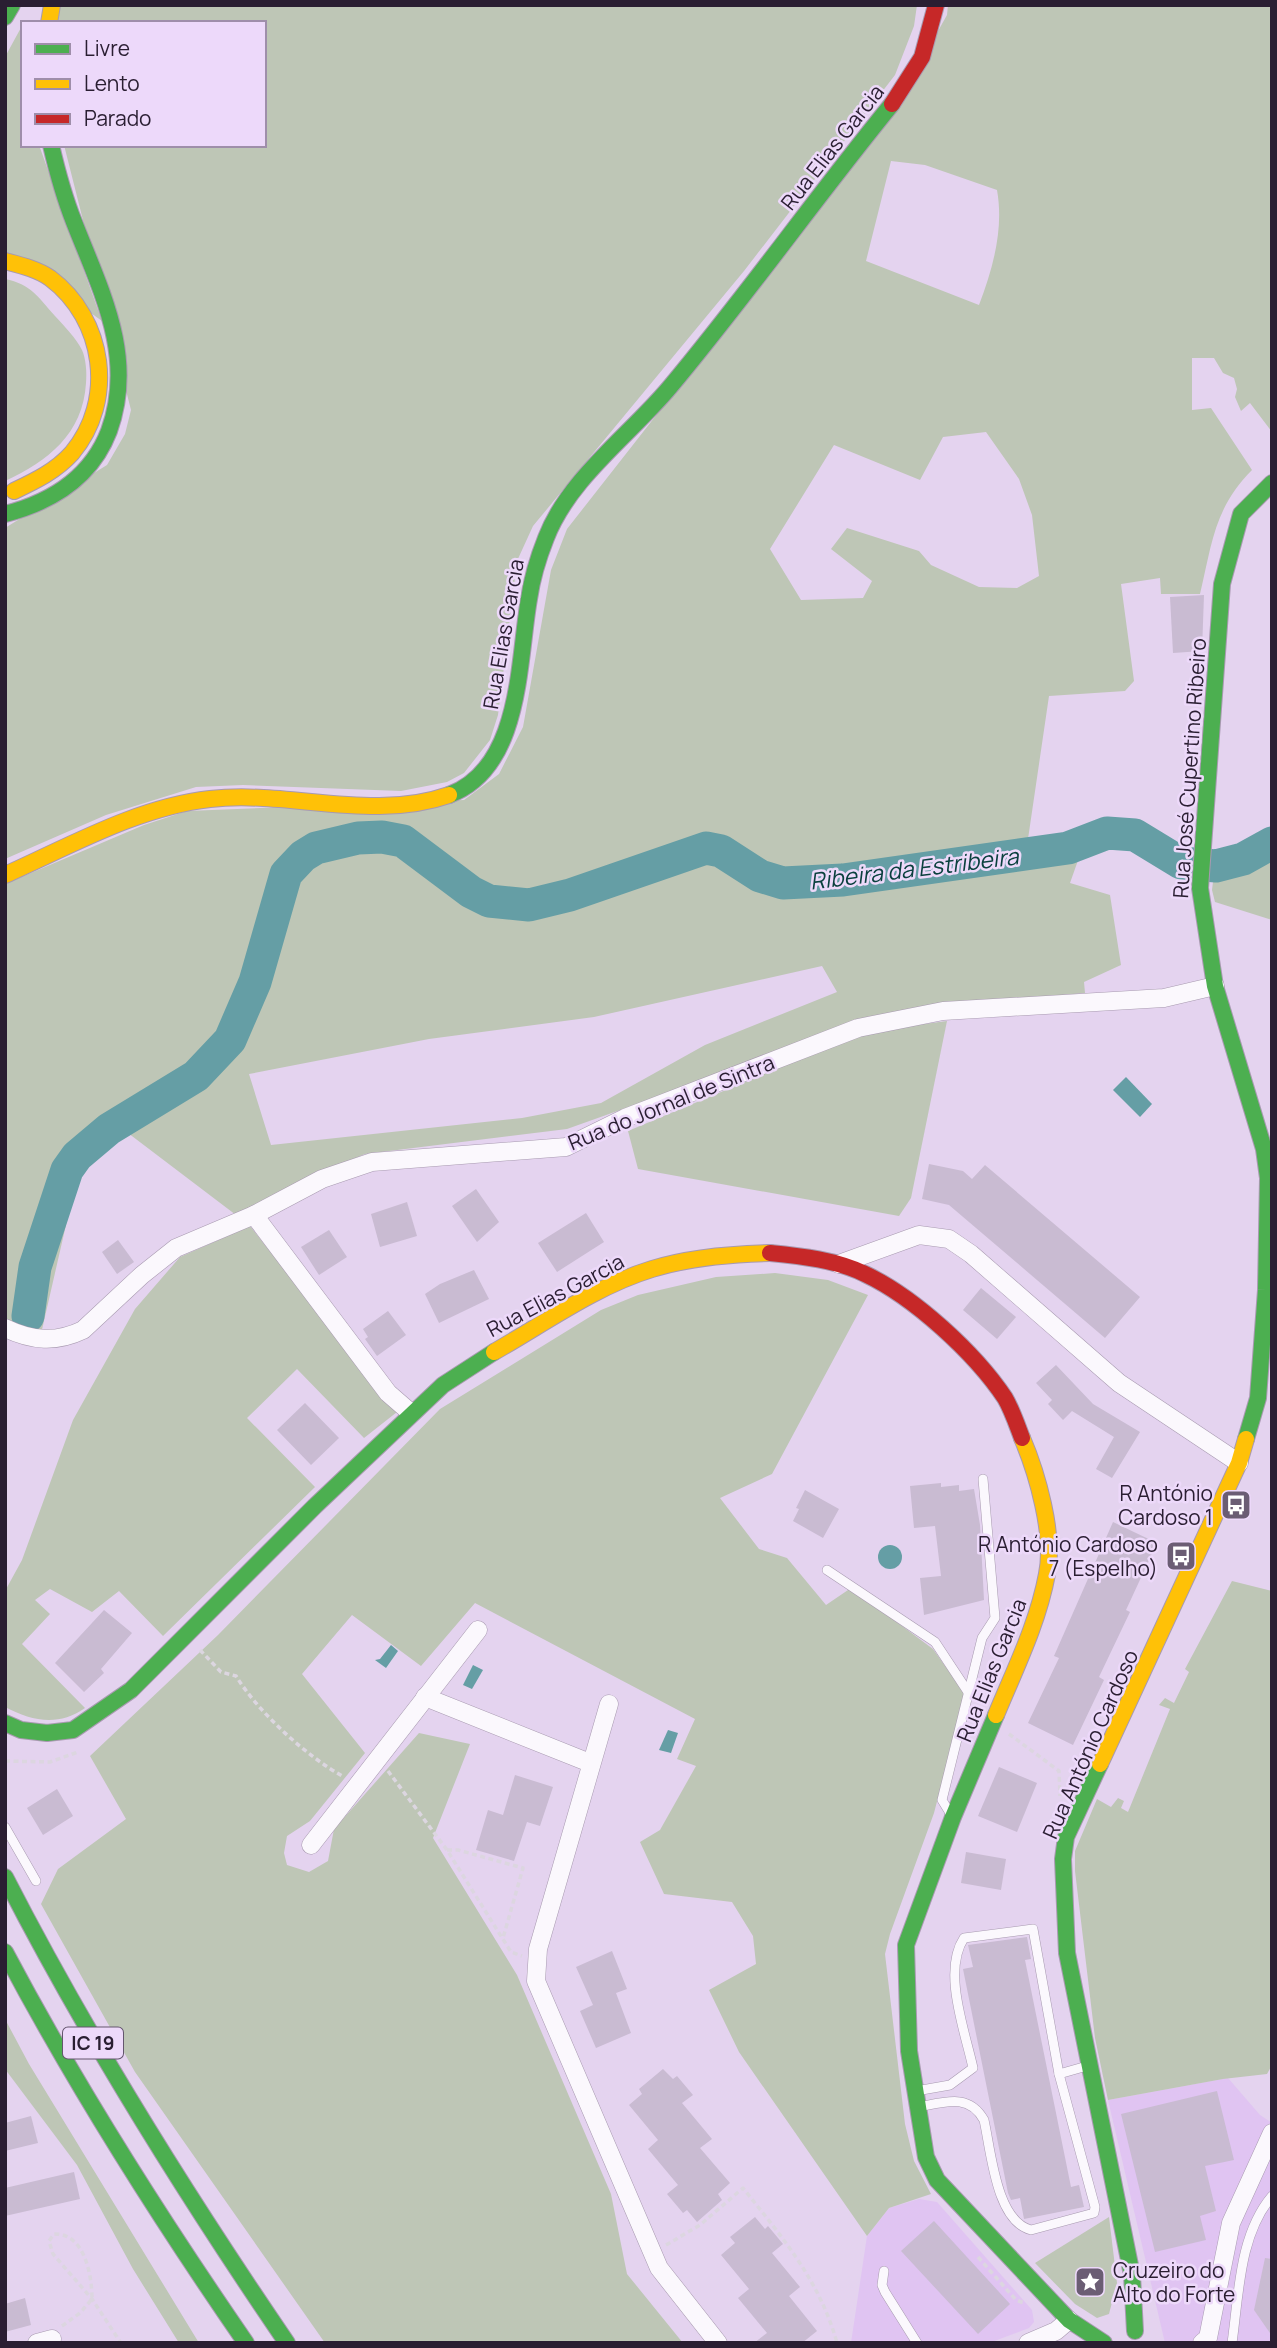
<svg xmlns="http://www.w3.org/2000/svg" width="1277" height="2348" font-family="Manrope,sans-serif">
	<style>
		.built { fill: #e0c4f2 }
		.green { fill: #bec6b6; fill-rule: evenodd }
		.water { fill: #659ea5 }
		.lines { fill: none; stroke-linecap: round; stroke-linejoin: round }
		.river { stroke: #659ea5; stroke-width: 33 }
		.building { fill: #c9bbd2 }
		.lane-casing { stroke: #a89ab0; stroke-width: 10 }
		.street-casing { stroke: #a89ab0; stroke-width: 19 }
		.fast-casing { stroke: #a89ab0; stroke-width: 18 }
		.slow-casing { stroke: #a89ab0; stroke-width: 18 }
		.jam-casing { stroke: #a89ab0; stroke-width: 18 }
		.path { stroke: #dcd6e0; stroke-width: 3.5; stroke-dasharray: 5 3.5; stroke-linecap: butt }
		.lane { stroke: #fbf8fd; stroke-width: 9 }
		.street { stroke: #fbf8fd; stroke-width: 18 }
		.fast { stroke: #4caf50; stroke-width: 16 }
		.slow { stroke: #ffc107; stroke-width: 16 }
		.jam { stroke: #c62828; stroke-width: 16 }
		.labels { text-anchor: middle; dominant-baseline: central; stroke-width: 5; stroke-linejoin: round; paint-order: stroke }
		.shield { fill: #edd9fa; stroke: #64566e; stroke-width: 2 }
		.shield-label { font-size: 19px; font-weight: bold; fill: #2a1e32 }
		.street-label { font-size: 21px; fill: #2a1e32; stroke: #edd9fa }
		.poi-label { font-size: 21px; fill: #2a1e32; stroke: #edd9fa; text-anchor: end }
		.water-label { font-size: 23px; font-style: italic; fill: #0a403e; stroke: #edd9fa }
	</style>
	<rect width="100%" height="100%" fill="#e4d3ef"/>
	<g class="built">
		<polygon points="1228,2078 1260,2115 1272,2123 1272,2343 1165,2343 1108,2100"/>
		<polygon points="919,2199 937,2202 1032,2310 1034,2322 1029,2328 989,2343 851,2343 867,2236 889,2208"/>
	</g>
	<g class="green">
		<polygon points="60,5 917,5 914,26 895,75 744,271 533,526 517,561 498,715 490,740 464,773 447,782 401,791 243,785 196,787 106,815 5,859 5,528 107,465 125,434 131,410 64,145 264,145 264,23 57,23"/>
		<path d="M948,5H1272V432L1250,403L1241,411L1235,397L1237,389L1234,378L1223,373L1214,358H1192V410L1211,408L1252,470C1214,508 1212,544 1200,594H1161L1160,578L1121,584L1134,681L1125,691L1049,696L1028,839L1132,830L1189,858L1186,880L1129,844L1082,849L1070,883L1110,895L1121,965L1084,982L1085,993L950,1005L679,1089L567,1129L365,1154L297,1183L236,1215L124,1130L88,1157L77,1177L41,1334L5,1320V884L144,825L187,811L464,800L499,774L523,727L551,570L567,529L890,117L947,15ZM891,161L925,165L997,190C1004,229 993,268 979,305L866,261ZM986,432L1019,479L1032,515L1039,576L1017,588L979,587L931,565L919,551L847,528L831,549L872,581L863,598L801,600L770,549L834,445L920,480L943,437ZM822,966L837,992L705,1045L601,1103L522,1118L271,1145L249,1074L429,1039L594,1017Z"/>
		<polygon points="23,24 23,145 39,145 102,321 5,251 5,57"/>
		<path d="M5,279C31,284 38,297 55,316C64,326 76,338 82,350C86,359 87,373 86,383C83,434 48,461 5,481Z"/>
		<polygon points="1272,832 1272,920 1215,902 1212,890 1216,857 1241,850"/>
		<polygon points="947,1021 911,1198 899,1216 638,1169 628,1131 864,1032"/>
		<path d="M250,1226L397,1412L364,1438L297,1369L247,1418L315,1487L163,1636L119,1591L92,1612L50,1589L35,1600L50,1614L22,1644L85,1708C58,1727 32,1721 5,1707V1591L22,1560L73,1420L135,1309L180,1257Z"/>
		<polygon points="775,1273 828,1280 868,1295 772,1474 720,1498 759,1549 787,1558 826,1605 851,1588 933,1649 965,1694 934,1813 890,1934 885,1954 905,2124 914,2161 931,2194 889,2208 867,2236 739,2052 709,1990 756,1964 753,1936 732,1902 664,1894 640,1842 660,1830 696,1766 677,1759 695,1719 475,1603 421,1666 352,1615 302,1674 365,1753 310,1821 287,1836 284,1853 287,1865 309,1872 328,1861 334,1829 419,1733 470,1744 433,1838 517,1975 611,2194 627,2274 683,2343 325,2343 135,2072 41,1904 58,1869 126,1819 90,1756 218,1635 440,1409 601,1310 638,1295 716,1277"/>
		<polygon points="1232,1581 1272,1591 1272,2065 1267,2074 1223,2079 1108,2100 1095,2038 1075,1871 1075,1851 1097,1799 1111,1807 1118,1798 1124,1801 1121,1808 1128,1812 1170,1709 1159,1705 1165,1698 1174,1703 1189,1672 1185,1669"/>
		<polygon points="5,2019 29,2064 199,2343 179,2343 133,2269 77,2165 5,2069"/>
		<polygon points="1109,2217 1117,2283 1109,2314 1097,2318 1075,2304 1035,2263"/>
	</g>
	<g class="water">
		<polygon points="1126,1077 1152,1104 1140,1117 1113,1090"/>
		<circle cx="890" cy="1557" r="12"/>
		<polygon points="391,1645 398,1651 386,1668 375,1660 380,1659"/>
		<polygon points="473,1665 483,1670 472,1689 463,1685"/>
		<polygon points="668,1730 678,1733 671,1753 659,1750"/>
	</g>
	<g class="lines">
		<polyline class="river" points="28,1316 35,1267 67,1170 77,1156 109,1129 196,1076 230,1040 255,982 286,874 303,856 316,848 358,838 382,837 403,841 471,892 489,901 529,905 570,895 706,848 721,851 760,876 783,883 843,880 1068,848 1107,833 1135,835 1181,863 1216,866 1243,859 1272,843"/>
	</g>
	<g class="building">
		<polygon points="1204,595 1202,651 1173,653 1170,597"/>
		<polygon points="929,1164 963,1171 972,1179 985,1165 1140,1297 1105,1338 949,1205 922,1199"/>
		<polygon points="476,1189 499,1222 477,1242 452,1206"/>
		<polygon points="407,1202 417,1236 380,1247 371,1214"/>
		<polygon points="586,1213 604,1242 557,1272 538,1243"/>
		<polygon points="329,1230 347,1257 319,1275 301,1247"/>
		<polygon points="118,1240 134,1262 117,1274 102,1252"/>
		<polygon points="474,1270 489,1299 439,1323 425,1294 440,1284"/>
		<polygon points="981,1288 1016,1317 997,1339 963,1310"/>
		<polygon points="388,1311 406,1335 377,1356 365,1339 368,1337 363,1329"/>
		<polygon points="1056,1365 1093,1404 1140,1432 1112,1478 1096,1469 1114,1437 1072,1411 1063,1420 1048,1404 1052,1400 1036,1383"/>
		<polygon points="305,1403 339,1438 311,1465 277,1430"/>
		<polygon points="941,1483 941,1487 959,1485 959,1491 974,1489 980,1525 984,1600 924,1615 920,1578 941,1576 935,1526 914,1528 910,1486"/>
		<polygon points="805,1490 839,1509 823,1538 793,1521 799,1509 796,1508"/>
		<polygon points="1113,1522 1157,1543 1126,1610 1130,1612 1099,1677 1104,1680 1073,1745 1028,1723 1059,1658 1054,1656"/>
		<polygon points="104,1610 132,1633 101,1669 104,1673 84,1692 55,1663"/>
		<polygon points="999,1767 1037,1783 1017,1832 978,1816"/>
		<polygon points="515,1775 553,1787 540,1826 527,1822 514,1861 476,1850 488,1810 503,1815"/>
		<polygon points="57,1789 73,1816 43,1835 27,1808"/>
		<polygon points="966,1852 1006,1859 1001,1890 961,1883"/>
		<polygon points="1027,1937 1031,1959 1025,1960 1071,2187 1079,2185 1084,2207 1024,2219 1020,2198 1011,2200 1008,2193 963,1969 973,1967 968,1945"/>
		<polygon points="612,1951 627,1989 616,1993 631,2033 596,2048 580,2011 593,2005 576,1967"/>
		<polygon points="663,2069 673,2079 677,2076 693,2095 682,2103 712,2139 700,2148 730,2183 718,2194 722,2200 697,2222 687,2210 683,2213 667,2194 678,2185 648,2149 658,2140 629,2105 642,2094 639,2089"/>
		<polygon points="1217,2091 1234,2160 1205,2166 1216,2211 1200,2216 1206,2240 1155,2252 1121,2114"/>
		<polygon points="31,2116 38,2143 5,2151 5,2123"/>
		<polygon points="74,2172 80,2199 5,2216 5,2188"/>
		<polygon points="755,2217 765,2229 768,2226 783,2244 772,2253 800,2287 789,2296 817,2331 802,2343 754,2343 767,2333 738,2298 749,2289 721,2255 735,2243 730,2237"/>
		<polygon points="934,2221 1010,2304 978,2334 901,2251"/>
		<polygon points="1265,2258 1272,2259 1272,2336 1254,2310"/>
		<polygon points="25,2298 31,2325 5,2332 5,2304"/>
	</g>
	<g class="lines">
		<g class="lane-casing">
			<g id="lane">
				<polyline points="827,1570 935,1642 970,1695"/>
				<polyline points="950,1813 942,1800 982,1638 995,1618 983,1479"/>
				<polyline points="5,1827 36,1881"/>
				<polyline points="1059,2074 1087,2066"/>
				<path d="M916,2091L950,2085L973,2068C965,2031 942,1971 964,1938L1033,1929L1059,2074L1095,2207L1094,2213L1031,2230C996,2221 991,2151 984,2120C969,2093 945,2102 919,2107"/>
				<polyline points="884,2271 882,2285 885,2292 917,2343"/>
				<path d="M1232,2343C1239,2294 1239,2235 1272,2196"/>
			</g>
		</g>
		<g class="street-casing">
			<g id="street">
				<polyline points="254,1215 388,1393 411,1413"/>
				<polyline points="839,1264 919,1235 949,1239 971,1254 1119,1383 1239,1463"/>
				<path d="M5,1328C32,1341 56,1343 83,1330L142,1275L176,1248L254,1215L322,1179L372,1162L566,1147L625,1118L858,1028L943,1011L1164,998L1215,986"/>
				<polyline points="425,1697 590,1763"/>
				<polyline points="609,1704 538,1949 536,1981 659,2268 718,2343"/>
				<polyline points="311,1845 478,1630"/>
				<polyline points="37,2343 52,2339"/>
				<polyline points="1028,2343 1056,2331 1069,2320"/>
				<polyline points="1202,2343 1208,2338 1231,2223 1272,2133"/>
			</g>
		</g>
		<g class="fast-casing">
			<g id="fast">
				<polyline points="5,17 12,5"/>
				<path d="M5,514C52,502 91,478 109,431C136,357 101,291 74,222C64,197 57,171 51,145"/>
				<path d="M449,795C522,768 518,661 529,599C532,578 538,558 546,538C569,478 630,435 670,387C747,295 816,197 892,104"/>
				<polyline points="1246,1439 1258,1398 1266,1290 1268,1178 1264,1149 1215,986 1200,888 1222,584 1241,514 1272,483"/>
				<polyline points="996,1715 953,1817 906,1945 909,2051 926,2157 937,2180 1069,2320 1104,2343"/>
				<polyline points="5,1723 21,1730 47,1733 73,1730 131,1690 315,1506 443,1385 494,1352"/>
				<polyline points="1100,1764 1066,1837 1063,1859 1067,1953 1132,2275 1135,2331"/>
				<path d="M5,1877C88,2039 184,2192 287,2343"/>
				<path d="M5,1952C77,2088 159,2217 246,2343"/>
			</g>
		</g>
		<g class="slow-casing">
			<g id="slow">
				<polyline points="49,23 52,5"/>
				<path d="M5,261C20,265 37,269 50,278C105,319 116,401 72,453C56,471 35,481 14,491"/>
				<path d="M5,875C70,846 138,807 210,799C289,790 372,822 449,795"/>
				<path d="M494,1352C545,1323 596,1286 652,1269C690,1257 731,1254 770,1253"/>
				<path d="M996,1715C1015,1669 1038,1623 1047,1574C1055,1535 1037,1473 1022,1438"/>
				<polyline points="1100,1764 1239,1463 1246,1439"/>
			</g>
		</g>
		<g class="jam-casing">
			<g id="jam">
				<polyline points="892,104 922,57 936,5"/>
				<path d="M770,1253C801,1256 837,1260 865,1274C914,1297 975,1353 1005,1398C1012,1410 1017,1425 1022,1438"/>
			</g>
		</g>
		<g class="path">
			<path d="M200,1650L221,1672L236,1676C259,1713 306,1756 344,1777"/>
			<polyline points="1009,1734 1059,1771 1060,1796"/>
			<polyline points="5,1761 50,1762 78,1752"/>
			<polyline points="388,1771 447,1850 511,1952 522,1956"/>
			<polyline points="447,1850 458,1850 523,1868 503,1938"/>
			<path d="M666,2245L700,2225L743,2188C782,2237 820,2281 837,2343"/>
			<polyline points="978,2257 1016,2300 1024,2303"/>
			<path d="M62,2326L80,2313L92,2299C92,2276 85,2233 54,2234L49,2241L53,2254L92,2299L121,2343"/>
		</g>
		<use href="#lane" class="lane"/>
		<use href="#street" class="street"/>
		<use href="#fast" class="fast"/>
		<use href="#slow" class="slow"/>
		<use href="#jam" class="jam"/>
	</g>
	<defs>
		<g id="bus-square" transform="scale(1.575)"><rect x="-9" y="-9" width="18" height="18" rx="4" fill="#6b5d74" stroke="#edd9fa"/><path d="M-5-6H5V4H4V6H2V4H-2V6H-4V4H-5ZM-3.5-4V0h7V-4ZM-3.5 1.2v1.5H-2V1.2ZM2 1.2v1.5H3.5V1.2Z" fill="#fff"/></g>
		<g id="sight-square" transform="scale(1.575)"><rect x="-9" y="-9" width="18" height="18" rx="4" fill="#6b5d74" stroke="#edd9fa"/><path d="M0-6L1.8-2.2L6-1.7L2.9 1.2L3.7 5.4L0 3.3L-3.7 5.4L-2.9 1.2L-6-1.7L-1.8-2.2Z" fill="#fff"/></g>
	</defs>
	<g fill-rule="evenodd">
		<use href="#bus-square" x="1236" y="1505"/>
		<use href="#bus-square" x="1181" y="1556"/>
		<use href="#sight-square" x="1090" y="2282"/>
	</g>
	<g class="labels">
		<rect class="shield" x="63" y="2027.5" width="60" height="31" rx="5"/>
		<g class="shield-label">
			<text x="93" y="2043">IC 19</text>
		</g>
		<g class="street-label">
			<text transform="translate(832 147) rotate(-52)">Rua Elias Garcia</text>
			<text transform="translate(503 634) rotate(-80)">Rua Elias Garcia</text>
			<text transform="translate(1189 768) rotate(-86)">Rua José Cupertino Ribeiro</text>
			<text transform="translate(671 1102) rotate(-22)">Rua do Jornal de Sintra</text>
			<text transform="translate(555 1295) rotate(-28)">Rua Elias Garcia</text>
			<text transform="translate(991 1670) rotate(-68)">Rua Elias Garcia</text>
			<text transform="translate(1090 1744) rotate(-66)">Rua António Cardoso</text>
		</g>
		<g class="poi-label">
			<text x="1213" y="1493">R António<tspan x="1213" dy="24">Cardoso 1</tspan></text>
			<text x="1158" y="1544">R António Cardoso<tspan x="1158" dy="24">7 (Espelho)</tspan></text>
			<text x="1113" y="2270" text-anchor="start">Cruzeiro do<tspan x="1113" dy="24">Alto do Forte</tspan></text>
		</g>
		<g class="water-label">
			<text transform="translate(914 868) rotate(-7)">Ribeira da Estribeira</text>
		</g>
	</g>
	<rect width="1277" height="2348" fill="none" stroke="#2a1e32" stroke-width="14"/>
	<rect x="21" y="21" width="245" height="126" fill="#edd9fa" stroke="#9f8eaa" stroke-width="2"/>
	<rect x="35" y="44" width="35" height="10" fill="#4caf50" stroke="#9f8eaa" stroke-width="2"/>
	<text x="84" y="56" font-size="21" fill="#2a1e32">Livre</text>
	<rect x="35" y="79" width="35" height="10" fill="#ffc107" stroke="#9f8eaa" stroke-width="2"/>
	<text x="84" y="91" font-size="21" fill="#2a1e32">Lento</text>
	<rect x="35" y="114" width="35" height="10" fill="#c62828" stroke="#9f8eaa" stroke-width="2"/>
	<text x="84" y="126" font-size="21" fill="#2a1e32">Parado</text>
</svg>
